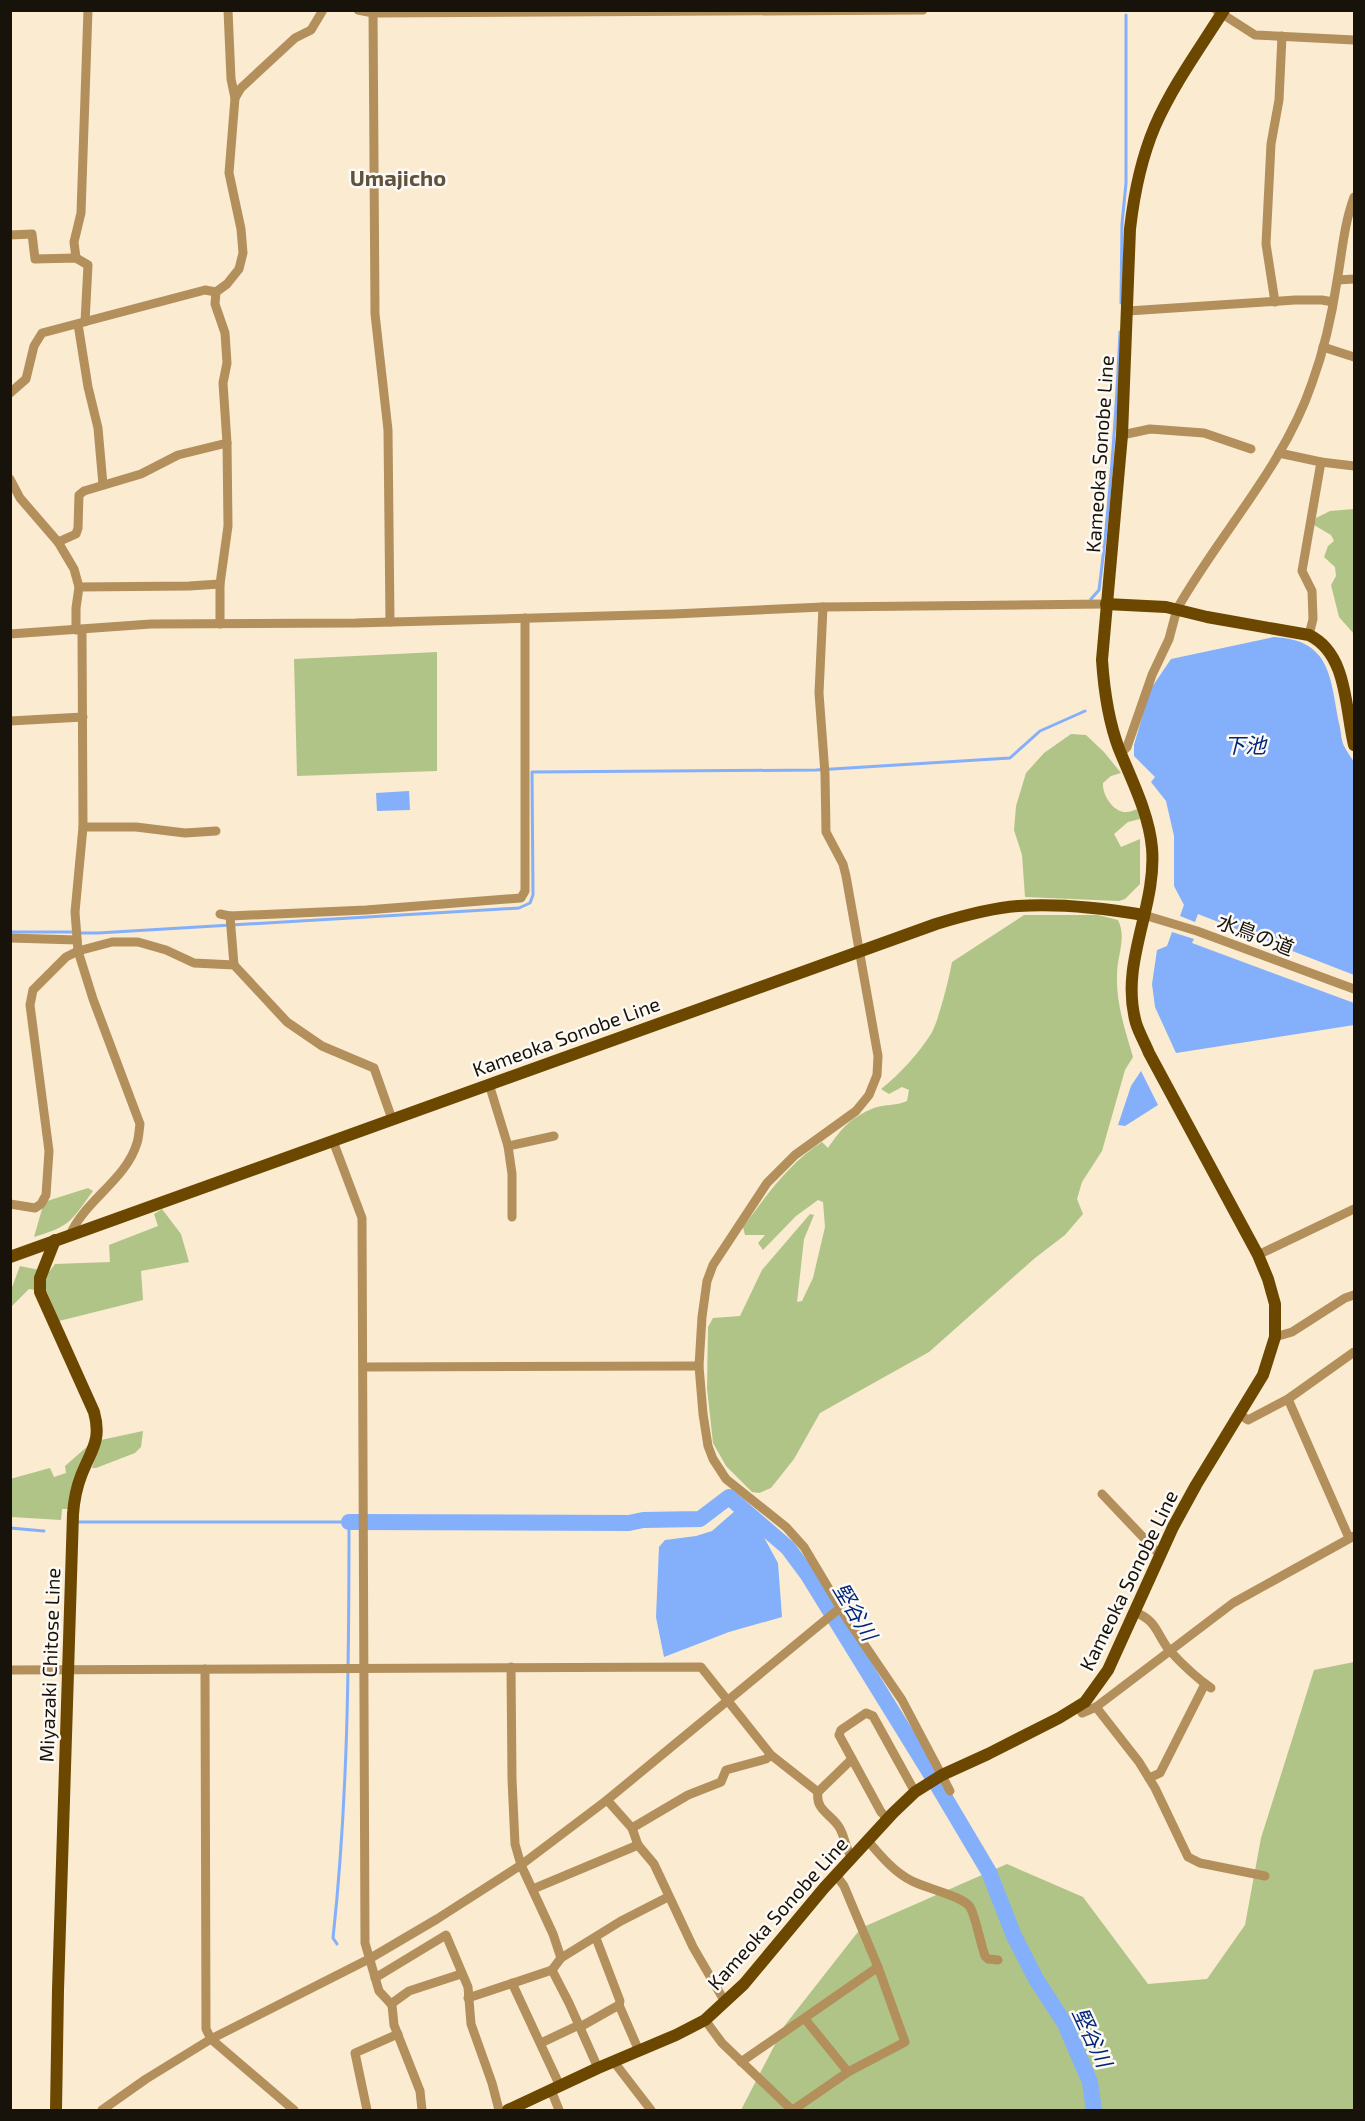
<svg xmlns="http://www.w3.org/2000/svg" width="1365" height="2121" font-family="'Exo 2','Noto Sans JP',sans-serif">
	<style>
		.green { fill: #b0c488 }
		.water { fill: #84affb }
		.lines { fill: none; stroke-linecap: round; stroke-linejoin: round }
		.stream { stroke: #84affb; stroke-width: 3 }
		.river { stroke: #84affb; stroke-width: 16 }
		.minor { stroke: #b38f5c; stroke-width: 9 }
		.major { stroke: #6c4700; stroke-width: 12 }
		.labels { text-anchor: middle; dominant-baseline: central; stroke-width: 5; stroke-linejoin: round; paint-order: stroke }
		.street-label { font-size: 20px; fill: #18130a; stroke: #fdfaf5 }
		.water-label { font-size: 21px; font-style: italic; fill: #00277c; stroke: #fdfaf5 }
		.quarter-label { font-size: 22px; font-weight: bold; fill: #60533d; stroke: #fdfaf5 }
	</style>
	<rect width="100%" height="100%" fill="#faebd1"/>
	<g class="green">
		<polygon points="1354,509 1354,634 1339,617 1331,585 1336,576 1335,567 1324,557 1328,546 1334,541 1331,535 1314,525 1316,518 1330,511"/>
		<polygon points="437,652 437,771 297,776 294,659"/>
		<path d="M1071,734L1086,735L1104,752L1121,773L1111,776L1103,783C1102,794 1113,813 1127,812C1130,812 1134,810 1137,809L1140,819L1128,822L1114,834L1121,847L1140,839V884L1125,899L1119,901L1025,897L1022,855L1014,830L1016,806L1026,773L1044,753Z"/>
		<path d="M1024,915H1098L1118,920C1127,938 1117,955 1117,975C1116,1003 1125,1030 1133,1057L1125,1070L1102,1151L1082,1182L1077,1199L1083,1214L1065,1235L1035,1258L929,1352L820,1413L794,1459L771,1488L759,1493L752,1492L726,1466L713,1443L707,1388L708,1327L713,1318L740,1316L762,1270L810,1214L814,1215L804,1239L797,1302L802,1301L813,1278L825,1227L823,1202L818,1200L796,1216L763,1250L758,1243L765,1235H745L743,1227C766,1196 789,1163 822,1142L828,1148C841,1129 851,1117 874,1108C885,1104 896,1106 907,1101L909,1090L902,1087L889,1094L881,1089C900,1074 918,1054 931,1034C939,1020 949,979 952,962Z"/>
		<path d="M88,1188L93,1191C71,1221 71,1226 34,1237L44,1202Z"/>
		<polygon points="162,1209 181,1234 189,1262 141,1271 143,1300 59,1321 47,1292 29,1289 11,1307 11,1290 20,1266 49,1272 55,1264 110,1262 109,1245 158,1226 154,1214"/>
		<polygon points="143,1431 141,1447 135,1453 96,1468 92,1468 101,1440"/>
		<polygon points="89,1445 69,1509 62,1509 61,1520 11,1517 10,1479 50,1468 54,1477 66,1473 65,1466"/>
		<polygon points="1354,1662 1354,2110 741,2110 785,2025 861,1928 1007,1864 1083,1897 1148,1984 1207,1979 1245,1925 1261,1838 1314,1670"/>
	</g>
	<g class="water">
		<path d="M1274,637C1331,640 1330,677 1339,723C1341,730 1341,740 1344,746C1347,752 1351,757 1354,762V975L1198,914L1195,922L1180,916L1184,905L1174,886V836L1166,801L1151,782L1155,777L1134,756V745L1150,690L1171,659Z"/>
		<polygon points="409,791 410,810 377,811 376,793"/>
		<polygon points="1172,932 1194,939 1192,943 1354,1003 1354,1025 1176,1053 1155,1007 1152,984 1157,950 1167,946"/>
		<polygon points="1141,1071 1158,1105 1125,1126 1118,1125 1131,1086"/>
		<polygon points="736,1510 761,1532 778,1563 782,1617 729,1632 664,1657 656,1617 659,1547 665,1540 696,1536 712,1531"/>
	</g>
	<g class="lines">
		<g class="stream">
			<polyline points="1121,303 1122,224 1126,183 1126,15"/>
			<path d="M1091,599L1099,590C1110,504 1116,419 1120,332"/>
			<polyline points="10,932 72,932"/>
			<polyline points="80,933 98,933 519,908 530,903 533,895 532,772 816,770 1010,758 1040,731 1085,711"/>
			<path d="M77,1522H349C349,1661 348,1800 333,1938L337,1944"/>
			<polyline points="10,1528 44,1531"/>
		</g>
		<polyline class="river" points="349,1522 629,1523 643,1520 700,1519 729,1497 788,1548 808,1575 932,1776 989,1872 1014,1936 1036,1979 1065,2024 1090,2082 1094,2110"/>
		<g class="minor">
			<polyline points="358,10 373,13 923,10"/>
			<polyline points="373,10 375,314 388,430 390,622"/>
			<polyline points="1216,10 1255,35 1354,40"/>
			<polyline points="235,98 241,88 295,38 311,30 323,10"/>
			<polyline points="10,235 32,234 35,259 76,258 88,265 85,322"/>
			<polyline points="76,258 74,242 81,213 88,10"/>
			<polyline points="1338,280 1354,279"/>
			<polyline points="1275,302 1266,244 1271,144 1279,100 1282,36"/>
			<polyline points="1128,311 1295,300 1322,300 1333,302"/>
			<polyline points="78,324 88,387 98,428 103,485"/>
			<polyline points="1323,347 1354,357"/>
			<polyline points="10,393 26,379 34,346 42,333 205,290 216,292"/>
			<polyline points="1122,435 1150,429 1204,433 1251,449"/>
			<polyline points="1279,453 1321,462 1354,466"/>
			<polyline points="10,479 20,498 58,542 74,569 79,587 76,608 76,630"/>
			<polyline points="58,542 76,534 78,528 79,495 84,491 141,474 178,455 227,443"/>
			<polyline points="79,587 189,586 220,584"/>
			<polyline points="823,607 819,693 825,774 826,832 843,864 846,876 878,1056 877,1075 869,1095 856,1111 795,1155 767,1183 713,1265 707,1281 702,1317 699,1366 703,1414 708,1446 713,1459 726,1479 786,1527 804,1547 847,1619 902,1700 950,1791"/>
			<polyline points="220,624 220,584 228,526 227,443 223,383 227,363 225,333 215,304 216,292 227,284 239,269 243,253 241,229 229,173 235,98 231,79 228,10"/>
			<polyline points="10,634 151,624 356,623 674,614 823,607 1106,604"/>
			<polyline points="1309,635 1313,619 1312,591 1302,571 1321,462"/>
			<polyline points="10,721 83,717"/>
			<path d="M1121,753L1127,747L1152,675L1169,639L1177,609C1220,533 1284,466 1312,383C1324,350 1332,315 1337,281C1342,253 1344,224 1354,197"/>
			<polyline points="83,827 136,827 185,833 216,831"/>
			<polyline points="220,914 230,916 234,965"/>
			<polyline points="1144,915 1197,931 1354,989"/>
			<polyline points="230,916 366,910 521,898 525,891 525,618"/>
			<polyline points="10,938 77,940"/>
			<polyline points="489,1084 508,1146 512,1174 512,1217"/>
			<polyline points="333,1141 362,1218 365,1943 379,1991 392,2005 394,2025 420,2091 422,2110"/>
			<polyline points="508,1146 554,1136"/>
			<polyline points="10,1204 35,1208 41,1204 46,1195 49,1151 30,1005 33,990 66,957 78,951 112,942 138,942 166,950 194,963 234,965 287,1022 322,1046 374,1068 392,1119"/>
			<path d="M70,1235C85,1200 126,1180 137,1143C139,1137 139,1130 140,1124L93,999L78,951L75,912L83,827L82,630"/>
			<polyline points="1258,1255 1354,1209"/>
			<polyline points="1275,1337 1292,1332 1345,1298 1354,1295"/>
			<polyline points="363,1367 699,1366"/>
			<polyline points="1288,1399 1349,1538"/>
			<polyline points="1239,1414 1248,1420 1288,1399 1354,1352"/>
			<polyline points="1102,1494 1160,1555"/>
			<path d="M1135,1612C1157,1621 1156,1633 1169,1650C1182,1664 1195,1677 1211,1688"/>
			<polyline points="511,1667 512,1779 515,1844 521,1865 553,1934 561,1958 552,1970 569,2003 598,2068"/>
			<polyline points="205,1669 206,2029 211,2039 294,2110"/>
			<path d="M10,1670L701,1667L771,1755L818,1792C815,1810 831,1814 839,1827C845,1836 845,1848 852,1858"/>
			<polyline points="1079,1706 1082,1713 1096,1707 1233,1603 1354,1536"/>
			<polyline points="1096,1707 1139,1762 1155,1788 1188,1857 1200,1863 1265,1876"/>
			<polyline points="1149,1778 1160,1773 1205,1684"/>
			<polyline points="818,1792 852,1759"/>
			<polyline points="607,1800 632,1828 638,1845"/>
			<polyline points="888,1819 881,1812 839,1735 841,1730 866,1713 873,1716 915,1792"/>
			<polyline points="632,1828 688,1795 721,1782 726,1770 766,1759 771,1755"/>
			<path d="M868,1841C880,1855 894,1872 912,1881C925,1888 963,1896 970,1907C975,1915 981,1945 985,1956L988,1959L998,1960"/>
			<polyline points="533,1889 638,1845 654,1864 693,1947 725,2002"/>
			<polyline points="561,1958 621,1921 668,1897"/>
			<polyline points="375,1978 446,1935 468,1987 471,2024 492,2083 499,2110"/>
			<polyline points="512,1983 560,2086"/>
			<polyline points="468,1998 552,1970"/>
			<polyline points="391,2004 409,1991 461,1974"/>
			<polyline points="619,2005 639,2051"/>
			<polyline points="805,2019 848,2072"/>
			<polyline points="705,2020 722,2043 792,2110"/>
			<polyline points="580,2027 619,2005 620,2001 596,1938"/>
			<polyline points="541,2043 579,2025"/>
			<polyline points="614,2062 651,2110"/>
			<polyline points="741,2062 878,1967"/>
			<polyline points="551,2090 559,2110"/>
			<polyline points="102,2110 146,2079 211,2039 369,1959 437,1919 521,1865 607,1800 840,1608"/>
			<polyline points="367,2110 355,2053 398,2034"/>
			<polyline points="793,2110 848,2072 905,2042 878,1967 844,1886 836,1875"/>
		</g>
		<g class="major">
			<path d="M1106,604L1166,607L1207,617L1309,635C1348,654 1345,709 1354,745"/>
			<path d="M55,1240L40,1278V1292L94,1412C102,1441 91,1450 81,1476C76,1489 74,1501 73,1514L58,1990L56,2110"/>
			<path d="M10,1257L936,924C962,916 991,908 1018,906C1061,903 1103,908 1144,915"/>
			<path d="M508,2110L598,2068L676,2035L705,2020L744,1984L824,1888L893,1813L915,1792L942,1775L988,1754L1059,1718L1085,1702L1108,1670L1173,1527L1196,1485L1263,1375L1275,1337V1304L1268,1279L1258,1255L1149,1053C1145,1043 1139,1033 1136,1023C1119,963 1157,908 1152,848C1149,814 1132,781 1119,749C1108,720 1104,690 1102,660L1122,435L1130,229C1134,194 1141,159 1155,126C1173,85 1200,48 1224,10"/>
		</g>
	</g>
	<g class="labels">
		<g class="street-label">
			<text transform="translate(1099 454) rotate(-86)">Kameoka Sonobe Line</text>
			<text transform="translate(1256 934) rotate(21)">水鳥の道</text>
			<text transform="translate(566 1036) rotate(-20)">Kameoka Sonobe Line</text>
			<text transform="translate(1128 1580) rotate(-64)">Kameoka Sonobe Line</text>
			<text transform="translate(49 1665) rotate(-88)">Miyazaki Chitose Line</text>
			<text transform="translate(777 1913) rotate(-48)">Kameoka Sonobe Line</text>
		</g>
		<g class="water-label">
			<text x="1245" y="744">下池</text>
			<text transform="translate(856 1611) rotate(59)">堅谷川</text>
			<text transform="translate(1093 2037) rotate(65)">堅谷川</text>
		</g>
		<g class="quarter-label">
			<text x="398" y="177">Umajicho</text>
		</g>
	</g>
	<rect width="1365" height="2121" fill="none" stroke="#18130a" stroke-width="24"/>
</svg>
